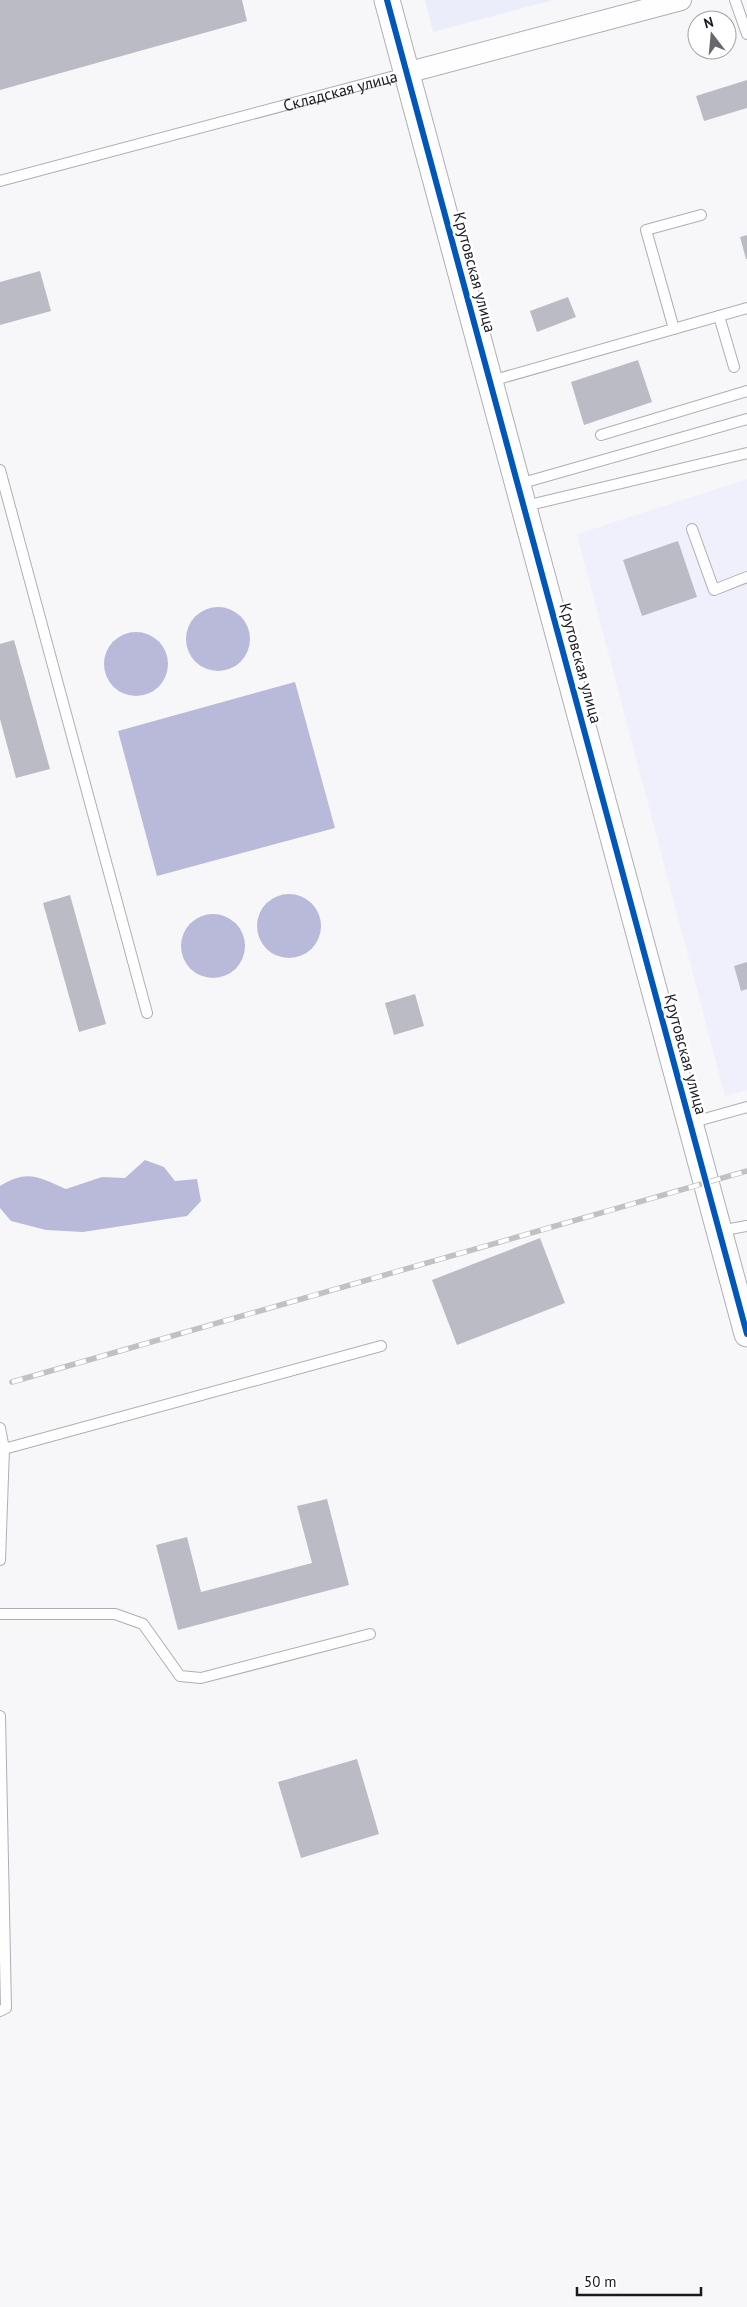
<svg xmlns="http://www.w3.org/2000/svg" width="747" height="2307" font-family="'PT Sans',sans-serif">
	<style>
		.built { fill: #eff0fc }
		.green { fill: #ebedfb }
		.water { fill: #b9bada }
		.building { fill: #babbc5 }
		.lines { fill: none; stroke-linecap: round; stroke-linejoin: round }
		.service-casing { stroke: #aeafb5; stroke-width: 12 }
		.minor-casing { stroke: #aeafb5; stroke-width: 22 }
		.tertiary-casing { stroke: #aeafb5; stroke-width: 27 }
		.service { stroke: #fefefe; stroke-width: 10 }
		.minor { stroke: #fefefe; stroke-width: 20 }
		.tertiary { stroke: #fefefe; stroke-width: 25 }
		.rail-casing { stroke: #c1c1c2; stroke-width: 5.5 }
		.rail { stroke: #fff; stroke-width: 4; stroke-dasharray: 11; stroke-linecap: butt }
		.cycleway-casing { stroke: #fff; stroke-width: 9 }
		.cycleway { stroke: #0057b8; stroke-width: 6 }
		.labels { text-anchor: middle; dominant-baseline: central; stroke-width: 5; stroke-linejoin: round; paint-order: stroke }
		.street-label { font-size: 16px; fill: #191a22; stroke: #fff }
	</style>
	<rect width="100%" height="100%" fill="#f7f7fa"/>
	<polygon class="built" points="747,479 747,1090 725,1096 577,534"/>
	<polygon class="green" points="425,0 553,0 433,32"/>
	<g class="water">
		<circle cx="218" cy="639" r="32"/>
		<circle cx="136" cy="664" r="32"/>
		<polygon points="295,682 335,828 157,876 118,731"/>
		<circle cx="289" cy="926" r="32"/>
		<circle cx="213" cy="946" r="32"/>
		<path d="M145,1160L164,1167L175,1181L197,1179L201,1201L187,1216L83,1232L46,1230L11,1221L0,1208V1186C28,1169 38,1177 66,1189L102,1177L125,1178Z"/>
	</g>
	<g class="building">
		<polygon points="0,0 242,0 247,21 0,90"/>
		<polygon points="747,80 747,108 704,121 696,96"/>
		<polygon points="747,235 747,259 746,259 740,237"/>
		<polygon points="40,271 51,311 0,325 0,282"/>
		<polygon points="568,297 576,317 537,332 530,311"/>
		<polygon points="638,360 652,402 584,425 571,382"/>
		<polygon points="678,541 697,597 642,616 623,560"/>
		<polygon points="14,640 50,769 16,778 0,719 0,644"/>
		<polygon points="70,895 106,1024 79,1032 43,903"/>
		<polygon points="747,962 747,989 741,991 734,966"/>
		<polygon points="415,994 424,1026 394,1035 385,1003"/>
		<polygon points="540,1238 565,1303 457,1345 432,1280"/>
		<polygon points="327,1499 349,1585 178,1630 156,1545 187,1537 201,1592 312,1563 297,1506"/>
		<polygon points="357,1759 379,1834 301,1858 278,1782"/>
	</g>
	<g class="lines">
		<g class="service-casing">
			<g id="service">
				<polyline points="735,0 747,34"/>
				<path id="s1" d="M0,181L406,73"/>
				<polyline points="719,316 734,367"/>
				<polyline points="674,329 646,230 701,215"/>
				<polyline points="491,381 747,308"/>
				<polyline points="601,435 747,391"/>
				<polyline points="0,470 147,1013"/>
				<polyline points="519,484 747,419"/>
				<polyline points="525,506 747,453"/>
				<polyline points="692,529 714,590 747,577"/>
				<polyline points="690,1123 747,1107"/>
				<polyline points="719,1231 747,1226"/>
				<polyline points="0,1428 4,1449 0,1560"/>
				<polyline points="4,1449 381,1346"/>
				<polyline points="0,1614 115,1614 143,1624 180,1676 201,1678 370,1634"/>
				<polyline points="0,1716 6,2008 0,2011"/>
			</g>
		</g>
		<g class="minor-casing">
			<polyline id="minor" points="406,73 681,0"/>
		</g>
		<g class="tertiary-casing">
			<polyline id="tertiary" points="387,0 747,1334"/>
		</g>
		<use href="#service" class="service"/>
		<use href="#minor" class="minor"/>
		<use href="#tertiary" class="tertiary"/>
		<g class="rail-casing">
			<polyline id="rail" points="12,1382 747,1171"/>
		</g>
		<use href="#rail" class="rail"/>
		<g class="cycleway-casing">
			<polyline id="cycleway" points="387,0 747,1334"/>
		</g>
		<use href="#cycleway" class="cycleway"/>
	</g>
	<g class="labels">
		<g class="street-label">
			<text stroke="none"><textPath href="#s1" startOffset="352">Складская улица</textPath></text>
			<text transform="translate(475 272) rotate(75)">Крутовская улица</text>
			<text transform="translate(581 663) rotate(75)">Крутовская улица</text>
			<text transform="translate(686 1054) rotate(75)">Крутовская улица</text>
		</g>
	</g>
	<g transform="translate(712 35) rotate(344)"><circle r="24" fill="#ffffff" stroke="#a3a3a7"/>
	<path d="M0-4L9 19L0 12L-9 19Z" fill="#67676e"/>
	<text y="-8" font-size="14" font-weight="bold" text-anchor="middle" fill="#191a22">N</text>
	</g>
	<path d="M577 2287v8h124v-8" fill="none" stroke="#191a22" stroke-width="2.5"/>
	<text x="584" y="2287" font-size="15" fill="#191a22" stroke="#ffffff" stroke-width="4" paint-order="stroke">50 m</text>
</svg>
